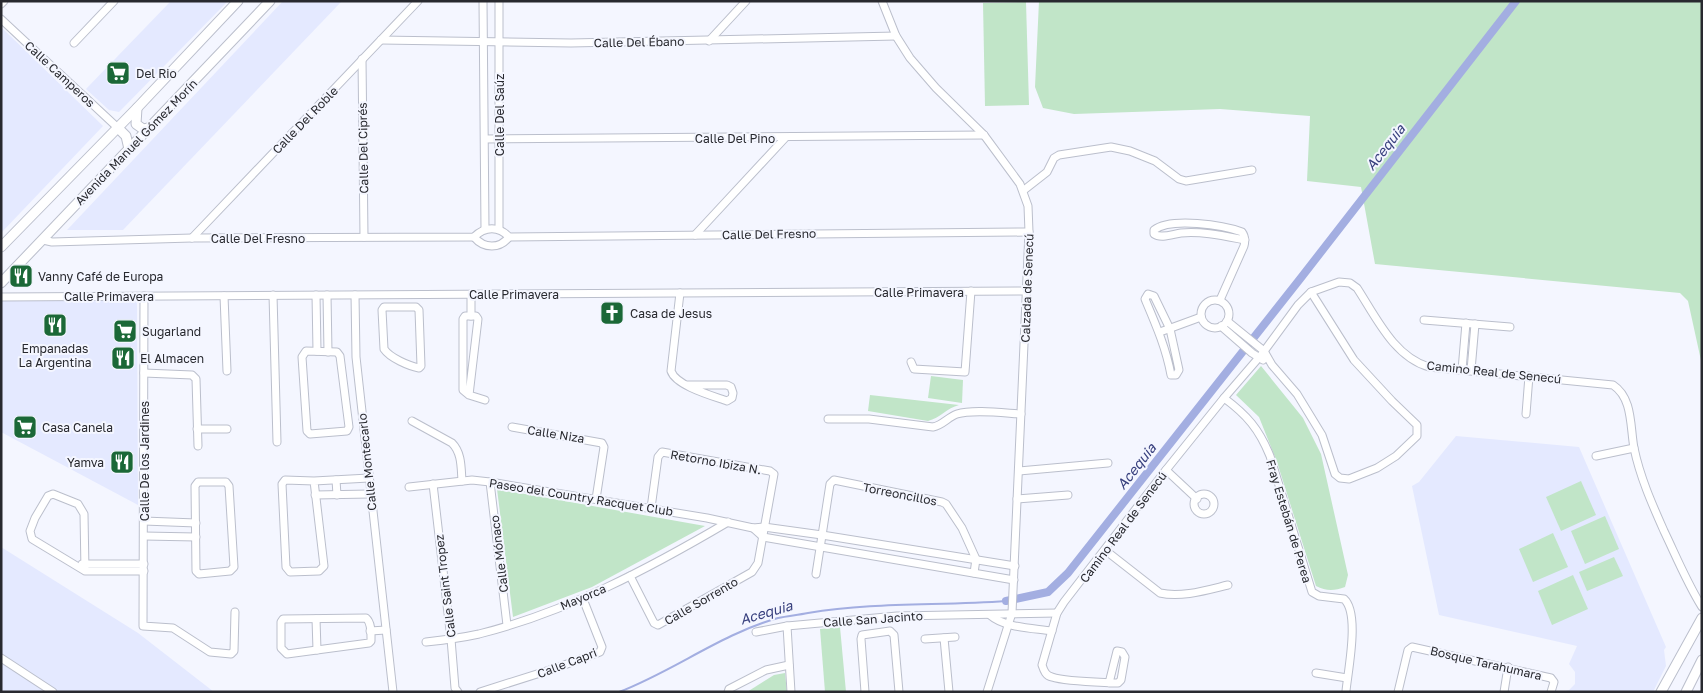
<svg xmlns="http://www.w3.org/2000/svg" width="1703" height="693" font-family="'Golos Text',sans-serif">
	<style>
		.built { fill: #e4e9ff }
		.green { fill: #c1e5c8 }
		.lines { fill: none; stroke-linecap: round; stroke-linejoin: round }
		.stream { stroke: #a3aee1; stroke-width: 2 }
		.canal { stroke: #a3aee1; stroke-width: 8 }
		.minor-casing { stroke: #bbbfcc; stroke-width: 9 }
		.major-casing { stroke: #bbbfcc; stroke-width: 11 }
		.minor { stroke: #fff; stroke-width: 7 }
		.major { stroke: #fff; stroke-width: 9 }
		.labels { text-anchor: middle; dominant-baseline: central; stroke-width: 4; stroke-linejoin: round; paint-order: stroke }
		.street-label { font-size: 12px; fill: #28292f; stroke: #f4f6ff }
		.poi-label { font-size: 12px; fill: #28292f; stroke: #f4f6ff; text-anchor: start }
		.water-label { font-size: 14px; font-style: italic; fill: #38407e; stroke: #f4f6ff }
	</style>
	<rect width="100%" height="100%" fill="#f4f6ff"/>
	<g class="built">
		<polygon points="171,1 228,1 119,112 109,110 86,89"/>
		<polygon points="283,1 342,1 123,230 67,230"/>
		<polygon points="1,27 103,126 1,233"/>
		<polygon points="134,300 137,303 138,505 1,432 1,301"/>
		<polygon points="1456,436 1579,447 1666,647 1664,650 1666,666 1653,692 1562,692 1569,690 1575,684 1575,672 1569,664 1577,646 1439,615 1412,486 1419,482"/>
		<polygon points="1,547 138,633 214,692 1,692"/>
	</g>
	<g class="green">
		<polygon points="1039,1 1702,1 1702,365 1688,301 1680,293 1375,264 1361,187 1307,181 1310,116 1220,109 1074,114 1043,108 1035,87"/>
		<polygon points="1026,2 1029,105 985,106 983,3"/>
		<path d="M1261,366L1303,418L1321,454L1348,575L1345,587C1334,591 1326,591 1316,586L1277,462L1259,417L1236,395Z"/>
		<polygon points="931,376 963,380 962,403 928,398"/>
		<path d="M870,395L959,405C947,408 940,418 928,421L868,411Z"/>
		<polygon points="1581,481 1596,515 1561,531 1546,497"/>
		<polygon points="497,489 705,526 592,587 513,617"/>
		<polygon points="1605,516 1619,549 1585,564 1571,531"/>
		<polygon points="1553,533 1568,567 1533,582 1519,549"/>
		<polygon points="1614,557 1623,576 1587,591 1579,572"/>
		<polygon points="1573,575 1588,609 1552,625 1538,591"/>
		<polygon points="840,627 846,692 825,692 820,629"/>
		<polygon points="785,673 787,692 747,692 774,675"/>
	</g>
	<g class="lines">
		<path class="stream" d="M619,692C674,671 721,634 778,618C788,616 798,615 808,613C874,602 940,606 1006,601"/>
		<polyline class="canal" points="1006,601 1048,592 1068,573 1300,279 1516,1"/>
		<g class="minor-casing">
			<g id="minor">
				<polyline points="483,1 485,229"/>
				<polyline points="882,1 896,36 910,58 936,88 984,135 1020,184 1028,206 1029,232 1012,613 987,692"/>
				<polyline points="1,4 4,1"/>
				<polyline points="1,19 118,128"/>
				<polyline points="381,40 571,43 896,36"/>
				<polyline points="709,41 746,1"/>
				<polyline points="74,43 114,1"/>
				<polyline points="362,59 364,237"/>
				<polyline points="485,139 984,135"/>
				<polyline points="1024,190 1047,172 1054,158 1059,155 1111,147 1130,151 1155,161 1179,179 1186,181 1252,170"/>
				<polyline points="499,229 499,1"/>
				<polyline points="695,235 785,138"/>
				<path d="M474,237C484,249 500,249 509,237"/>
				<polyline points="192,238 418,1"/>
				<path d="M43,240L52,242L192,238L474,237C485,226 499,226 509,237L1029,232"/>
				<path d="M680,293L671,371C676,386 713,396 727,401L732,398L733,393L731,387L727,385H687"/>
				<path d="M1148,294L1154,296L1170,329L1179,370L1176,375H1171C1166,348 1156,325 1145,299Z"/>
				<polyline points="273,295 277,442"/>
				<polyline points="316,295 317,351"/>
				<polyline points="327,295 328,352"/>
				<polyline points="355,295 356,357 393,692"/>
				<polyline points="144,296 143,626 173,628 210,652 231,654 234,651 235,612"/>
				<polyline points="224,296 227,371"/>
				<polyline points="1,297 1026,291"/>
				<path d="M1220,300L1244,246C1245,242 1245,236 1242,232C1223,225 1171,217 1154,230V234C1161,239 1173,234 1181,233C1202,231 1224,236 1245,240"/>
				<circle cx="1215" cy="314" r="14"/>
				<path d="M384,307H416L419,310L421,366L419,368C409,366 390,358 384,349L382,310Z"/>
				<polyline points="471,316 471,294"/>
				<polyline points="1424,320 1510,327"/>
				<polyline points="1227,321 1264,351 1272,365 1297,394 1322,435 1335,474 1340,478 1349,479 1377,468 1396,456 1417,436 1417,425 1392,401 1354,360 1311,292"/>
				<polyline points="1221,326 1252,353 1263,360"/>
				<polyline points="1160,332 1201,317"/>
				<polygon points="306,351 337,352 340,356 349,427 347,431 310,434 307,431 302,357"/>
				<polyline points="911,362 914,369 965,372 971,291"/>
				<polyline points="1462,370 1466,323"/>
				<polyline points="1471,370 1475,324"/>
				<polyline points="144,373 192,375 196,379 198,446"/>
				<polyline points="469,395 478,319 476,316 465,316 463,319 463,390 469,395 485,400"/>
				<path d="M1224,398C1247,415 1259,429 1270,456L1312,592L1319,596L1344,599C1360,613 1348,670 1346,691"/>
				<polyline points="1526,414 1529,376"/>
				<path d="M828,419H869L933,427C943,425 948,417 957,414C973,409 1004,413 1021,414"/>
				<path d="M412,421L452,443C462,453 461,468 462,481"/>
				<polyline points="512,427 602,443 604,447 596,499"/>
				<polyline points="197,429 227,429"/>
				<polyline points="1596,456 1634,448"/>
				<polyline points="1166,470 1197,499"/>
				<polyline points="1019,471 1108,463"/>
				<polyline points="336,480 337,495"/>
				<polyline points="314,481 324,566 319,571 290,572 286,567 282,484 285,480 314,481 369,478"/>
				<polygon points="198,482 226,482 229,486 234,567 230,571 199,574 196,571 195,486"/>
				<polyline points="490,482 507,625"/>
				<polyline points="433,484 451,639 455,688 458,692"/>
				<polyline points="409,487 472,480 490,482 707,518 753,528 764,527 822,535 1015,566"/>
				<circle cx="1204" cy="504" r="10"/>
				<polyline points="315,495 370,494"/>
				<polyline points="1017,499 1068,495"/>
				<polyline points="144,521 196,523"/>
				<polyline points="753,528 763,537 1014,580"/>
				<polyline points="144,536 196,537"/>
				<path d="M1105,550L1160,593C1181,598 1207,590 1228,585"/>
				<polyline points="82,564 144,564"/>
				<polyline points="85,571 84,514 78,504 53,494 48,496 35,518 30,531 32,539 85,571 144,571"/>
				<polyline points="816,574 830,484 834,480 942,502 946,504 962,528 976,559 974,573"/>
				<polyline points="630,576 654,623 658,625 752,572 758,563 774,474 770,471 662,452 658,457 651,508"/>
				<path d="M990,615C1005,628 1032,628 1052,631"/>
				<path d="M366,618C372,623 371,634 371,641L369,643L287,654L281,648V622L283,619Z"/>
				<polyline points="316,619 317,650"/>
				<polyline points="787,626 791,692"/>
				<polyline points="370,631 386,630"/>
				<polyline points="756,632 787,626 897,616 1057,613"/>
				<polyline points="944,638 949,692"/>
				<polyline points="925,639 955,637"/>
				<path d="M426,642C444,640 461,638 479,634C567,612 650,568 728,522"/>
				<polyline points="1,658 53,692"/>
				<polyline points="1316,673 1347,678"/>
				<path d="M1109,683L1117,651L1122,652L1125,657L1121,680L1118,683C1101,682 1067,682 1052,677C1046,676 1044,671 1042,665L1057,613L1064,602L1166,470L1224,398L1262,354L1298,305L1311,292L1339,282L1350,283L1357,288C1376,317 1394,357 1429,367L1613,385C1633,398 1630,427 1634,448C1640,477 1652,504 1664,531C1676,556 1687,583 1702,607"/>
				<polyline points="480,692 556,668 600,652 602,647 583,599"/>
				<polyline points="728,692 729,689 766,670 789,665"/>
				<polyline points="865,692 861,639 862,635 890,631 894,635 899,692"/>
				<polyline points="1398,692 1408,650 1412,647 1551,678 1554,682 1551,692"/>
				<polyline points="1504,692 1508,667"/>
			</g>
		</g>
		<g class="major-casing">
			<g id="major">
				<polyline points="137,108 136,124 143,129 149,128"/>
				<polyline points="118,128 126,136 129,149"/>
				<polyline points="1,247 137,108 238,1"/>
				<polyline points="1,283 270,1"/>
				<polyline points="1661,692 1702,618"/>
				<polyline points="1686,692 1702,660"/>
			</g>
		</g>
		<use href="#minor" class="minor"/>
		<use href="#major" class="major"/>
	</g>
	<defs>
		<g id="supermarket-square" transform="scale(1.25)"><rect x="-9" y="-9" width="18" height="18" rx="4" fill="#1b6837" stroke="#f4f6ff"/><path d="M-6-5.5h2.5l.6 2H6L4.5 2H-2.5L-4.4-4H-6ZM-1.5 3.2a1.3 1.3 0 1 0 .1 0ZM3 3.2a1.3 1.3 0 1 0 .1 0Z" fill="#fff"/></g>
		<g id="restaurant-square" transform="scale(1.25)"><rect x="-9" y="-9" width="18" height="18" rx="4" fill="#1b6837" stroke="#f4f6ff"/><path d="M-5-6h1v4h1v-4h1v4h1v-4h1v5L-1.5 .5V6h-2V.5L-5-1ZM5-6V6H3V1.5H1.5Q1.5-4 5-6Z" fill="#fff"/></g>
		<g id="church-square" transform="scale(1.25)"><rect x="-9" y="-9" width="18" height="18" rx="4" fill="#1b6837" stroke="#f4f6ff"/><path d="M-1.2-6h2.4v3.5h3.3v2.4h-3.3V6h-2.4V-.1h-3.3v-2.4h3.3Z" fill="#fff"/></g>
	</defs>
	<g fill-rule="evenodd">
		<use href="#supermarket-square" x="118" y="73"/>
		<use href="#restaurant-square" x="21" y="276"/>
		<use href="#church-square" x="612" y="313"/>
		<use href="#restaurant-square" x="55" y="325"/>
		<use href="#supermarket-square" x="125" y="331"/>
		<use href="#restaurant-square" x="123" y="358"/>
		<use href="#supermarket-square" x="25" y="427"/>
		<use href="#restaurant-square" x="122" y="462"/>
	</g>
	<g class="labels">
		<g class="street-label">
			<text transform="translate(639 42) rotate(-1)">Calle Del Ébano</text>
			<text transform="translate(60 74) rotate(43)">Calle Camperos</text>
			<text transform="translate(499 115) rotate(-90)">Calle Del Saúz</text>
			<text transform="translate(305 120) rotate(-46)">Calle Del Roble</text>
			<text x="735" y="138">Calle Del Pino</text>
			<text transform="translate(136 142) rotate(-46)">Avenida Manuel Gómez Morín</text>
			<text transform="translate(363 148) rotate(-91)">Calle Del Ciprés</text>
			<text transform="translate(769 234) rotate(-1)">Calle Del Fresno</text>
			<text x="258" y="238">Calle Del Fresno</text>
			<text transform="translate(1027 288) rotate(-88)">Calzada de Senecú</text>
			<text x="919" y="292">Calle Primavera</text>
			<text x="514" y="294">Calle Primavera</text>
			<text x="109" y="296">Calle Primavera</text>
			<text transform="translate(1494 372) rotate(6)">Camino Real de Senecú</text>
			<text transform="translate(556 434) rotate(9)">Calle Niza</text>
			<text transform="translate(144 461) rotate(-90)">Calle De los Jardines</text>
			<text transform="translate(367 462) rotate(-96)">Calle Montecarlo</text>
			<text transform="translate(716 462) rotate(10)">Retorno Ibiza N.</text>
			<text transform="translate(900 494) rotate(11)">Torreoncillos</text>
			<text transform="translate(581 497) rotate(9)">Paseo del Country Racquet Club</text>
			<text transform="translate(1289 521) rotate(73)">Fray Estebán de Perea</text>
			<text transform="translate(1123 527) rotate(-53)">Camino Real de Senecú</text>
			<text transform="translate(499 554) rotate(-97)">Calle Mónaco</text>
			<text transform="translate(445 586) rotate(-97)">Calle Saint Tropez</text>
			<text transform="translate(583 597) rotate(-23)">Mayorca</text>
			<text transform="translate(701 601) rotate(-30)">Calle Sorrento</text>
			<text transform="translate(873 619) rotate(-4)">Calle San Jacinto</text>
			<text transform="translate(567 663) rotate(-21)">Calle Capri</text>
			<text transform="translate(1486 663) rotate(13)">Bosque Tarahumara</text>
		</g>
		<g class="poi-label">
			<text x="136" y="73">Del Rio</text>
			<text x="38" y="276">Vanny Café de Europa</text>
			<text x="630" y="313">Casa de Jesus</text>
			<text x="142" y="331">Sugarland</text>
			<text x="55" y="348" text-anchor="middle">Empanadas<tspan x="55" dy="14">La Argentina</tspan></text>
			<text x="140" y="358">El Almacen</text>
			<text x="42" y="427">Casa Canela</text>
			<text x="104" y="462" text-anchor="end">Yamva</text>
		</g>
		<g class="water-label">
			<text transform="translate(1385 147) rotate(-52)">Acequia</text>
			<text transform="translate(1136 466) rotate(-52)">Acequia</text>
			<text transform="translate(766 612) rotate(-16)">Acequia</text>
		</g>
	</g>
	<rect width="1703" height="693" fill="none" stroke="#28292f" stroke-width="5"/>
</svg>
